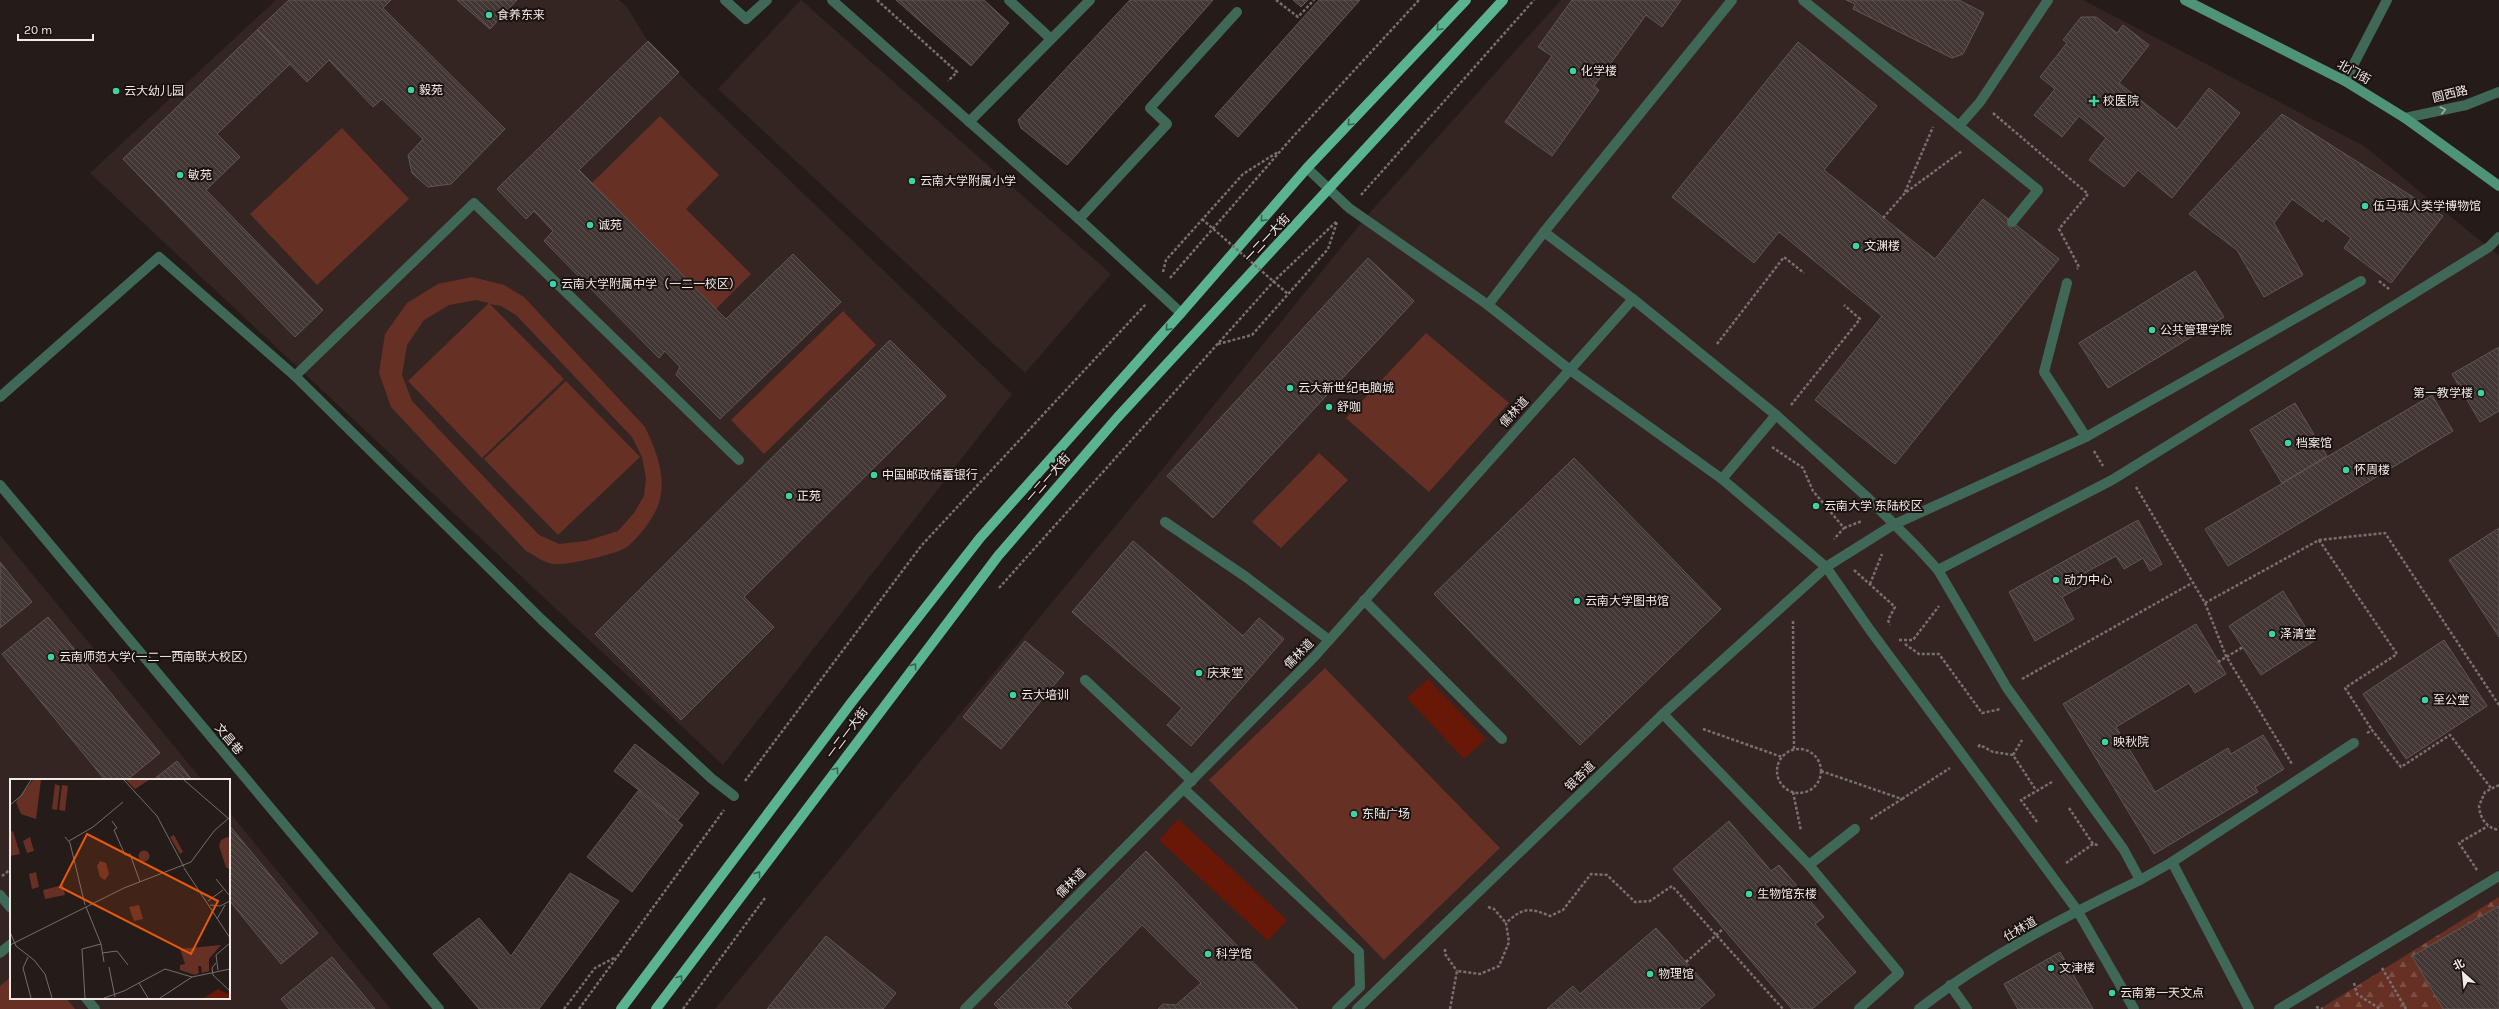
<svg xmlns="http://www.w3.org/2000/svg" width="2499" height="1009" font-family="Karla,'Noto Sans SC',sans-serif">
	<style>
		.built { fill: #352522 }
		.grass { fill: #673024; fill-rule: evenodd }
		.forest { fill: url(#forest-firs) }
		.water { fill: #691706 }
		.building { fill: url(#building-back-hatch); stroke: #615653 }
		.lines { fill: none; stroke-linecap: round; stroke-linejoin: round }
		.path { stroke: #78706e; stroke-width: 2.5; stroke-dasharray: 3 2; stroke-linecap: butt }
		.lane { stroke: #406858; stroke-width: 10 }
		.street { stroke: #406858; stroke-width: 10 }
		.secondary { stroke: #4f9379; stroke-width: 10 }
		.primary { stroke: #5ab492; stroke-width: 10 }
		.path-bridge { stroke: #78706e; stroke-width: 2.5; stroke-dasharray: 3 2; stroke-linecap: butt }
		.oneway { stroke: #3a6351 }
		.oneway2 { stroke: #a1b0a7 }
		.poi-dot { fill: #3cd4a4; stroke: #1b1210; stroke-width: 1.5 }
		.labels { text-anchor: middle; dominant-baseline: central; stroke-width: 4; stroke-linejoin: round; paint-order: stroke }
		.poi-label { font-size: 12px; fill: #f1eae8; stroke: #1b1210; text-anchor: start }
		.street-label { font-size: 12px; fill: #f1eae8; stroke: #1b1210 }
		.inset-road { fill: none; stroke: #776e6c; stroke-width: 1 }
		.view { fill: #e8590c; fill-opacity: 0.15; stroke: #e8590c; stroke-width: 2 }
		.inset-edge { fill: none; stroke: #f1eae8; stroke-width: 2 }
	</style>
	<defs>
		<pattern id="forest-firs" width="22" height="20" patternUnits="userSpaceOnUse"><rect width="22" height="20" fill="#673024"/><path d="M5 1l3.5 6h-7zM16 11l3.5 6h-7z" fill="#7d4e44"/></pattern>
		<pattern id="building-back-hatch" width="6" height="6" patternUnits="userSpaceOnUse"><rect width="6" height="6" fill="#423735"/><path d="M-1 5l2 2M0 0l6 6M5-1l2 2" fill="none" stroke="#5e5452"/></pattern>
	</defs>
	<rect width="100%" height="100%" fill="#251b19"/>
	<g class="built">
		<polygon points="276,0 619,0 627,7 652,48 1012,394 723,765 90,173"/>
		<polygon points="801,0 1111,274 1025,373 718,89"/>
		<polygon points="1561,0 2083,0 2364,146 2499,256 2499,1009 715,1009 1156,477 1365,218"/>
		<polygon points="0,535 202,780 11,780 11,998 229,998 229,812 391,1009 0,1009"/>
	</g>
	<g class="grass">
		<polygon points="660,116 719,175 686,209 751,274 716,309 592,183"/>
		<polygon points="342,128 409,199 317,285 250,214"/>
		<path d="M472,277L504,285L524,297L645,427C656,450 667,477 659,503C654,518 639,537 627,547C618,554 565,566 553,564C544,563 534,555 526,551L391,407L379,373L385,334L407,303L438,284ZM476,300L489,303L408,381L482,458L564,379L490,304L501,306L516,315L632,437L642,457L646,478L644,496L634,513L618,531L586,541L559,544L539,535L412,401L402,375L407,345L424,320L449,305Z"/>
		<polygon points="843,311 876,345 764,454 731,420"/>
		<polygon points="1426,333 1509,403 1429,492 1346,418"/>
		<polygon points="566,381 640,457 558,535 484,459"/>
		<polygon points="1319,453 1348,480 1281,548 1252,522"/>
		<polygon points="1325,668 1500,848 1384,960 1209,780"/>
		<polygon points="11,977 11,998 66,998 75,1009 0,1009 0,986"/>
	</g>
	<polygon class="forest" points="2499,897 2499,1009 2320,1009"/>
	<g class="water">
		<polygon points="1428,679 1486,739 1464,759 1407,698"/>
		<polygon points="1178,819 1287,920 1268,941 1159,840"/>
	</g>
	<g class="building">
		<polygon points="289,0 391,0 383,8 505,129 451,184 428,187 412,173 408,155 423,139 382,99 373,107 329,60 307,82 257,30"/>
		<polygon points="457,0 517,0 490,29"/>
		<polygon points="896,0 984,0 1009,23 971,66"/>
		<polygon points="1130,0 1213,0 1067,165 1021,128 1018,120"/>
		<polygon points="1293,0 1308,0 1301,7"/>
		<polygon points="1319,0 1360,0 1238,137 1215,116"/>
		<polygon points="1572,0 1681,0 1662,27 1646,15 1594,86 1599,90 1552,156 1505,122 1552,56 1538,47"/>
		<polygon points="1846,0 1959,0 1984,13 1963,54 1952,58 1853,9 1855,4"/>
		<polygon points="2081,17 2096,17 2117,33 2123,25 2149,45 2119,83 2177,129 2209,88 2240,113 2172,198 2138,170 2124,187 2089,160 2106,138 2079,116 2062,137 2034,115 2055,89 2040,77 2067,43 2063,40"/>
		<polygon points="257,30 290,64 217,134 240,157 206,190 323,310 295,337 123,159"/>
		<polygon points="648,41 679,72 579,170 726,319 793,254 841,302 720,419 676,375 680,367 665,351 659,358 544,241 553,231 534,211 526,219 497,189"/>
		<polygon points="1798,42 1877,106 1824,170 1935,259 1983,199 2059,259 1895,464 1815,400 1882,316 1779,232 1754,263 1672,197"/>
		<polygon points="2282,114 2443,216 2391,283 2344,248 2351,238 2325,218 2323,222 2292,199 2274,223 2303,275 2264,297 2237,250 2189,214"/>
		<polygon points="1368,258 1414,301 1213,518 1167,476"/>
		<polygon points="2195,271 2224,317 2108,388 2079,343"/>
		<polygon points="890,340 946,396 744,597 774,627 681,720 595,634"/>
		<polygon points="2499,347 2499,411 2480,422 2452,374"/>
		<polygon points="2432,395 2453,431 2228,566 2205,529"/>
		<polygon points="2295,403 2327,456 2282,483 2250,430"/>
		<polygon points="1574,458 1721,609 1580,745 1434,594"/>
		<polygon points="2138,520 2162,564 2150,571 2143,558 2124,569 2116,556 2079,576 2084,585 2062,597 2074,619 2035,641 2009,592"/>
		<polygon points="2499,528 2499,637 2449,560"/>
		<polygon points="1133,541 1243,636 1259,618 1284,639 1191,746 1167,725 1182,708 1072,612"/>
		<polygon points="0,562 32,602 0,628"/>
		<polygon points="2283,591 2314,641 2261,675 2229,626"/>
		<polygon points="48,617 160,753 127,780 105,780 2,654"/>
		<polygon points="2196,624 2226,674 2195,693 2189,683 2116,727 2155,792 2228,748 2231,754 2263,735 2284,769 2255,787 2258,792 2154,854 2063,704"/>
		<polygon points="2444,640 2487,706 2406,759 2363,694"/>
		<polygon points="1025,641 1064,673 1001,749 963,717"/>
		<polygon points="635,744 699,793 678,820 614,771"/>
		<polygon points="177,761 192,780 153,780"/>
		<polygon points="638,791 683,825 632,892 587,857"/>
		<polygon points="1729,821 1771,871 1779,865 1824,917 1815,924 1856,972 1812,1009 1792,1009 1673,869"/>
		<polygon points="229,825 318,933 281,964 229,900"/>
		<polygon points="1146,851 1298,1009 1158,1009 1163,1004 1176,1005 1201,983 1142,925 1066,1003 1072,1009 999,1009 994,1004"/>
		<polygon points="570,873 619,901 539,1009 479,1009 433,954 479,918 511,956"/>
		<polygon points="2499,906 2499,1009 2443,1009 2412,956"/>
		<polygon points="1656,928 1715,995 1699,1009 1547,1009 1573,986 1580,994"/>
		<polygon points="826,936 896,993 883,1009 767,1009"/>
		<polygon points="2060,952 2093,1009 2018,1009 2004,984"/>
		<polygon points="332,957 375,1009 289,1009 281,999"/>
	</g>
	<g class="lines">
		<g class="path">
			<polyline points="877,0 957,72 948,81"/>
			<polyline points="1276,0 1298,17 1314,0"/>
			<polyline points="1993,113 2088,194 2059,229 2079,267 2077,269"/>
			<polyline points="1905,192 1933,127"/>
			<polyline points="1361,195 1534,0"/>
			<polyline points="1883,218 1905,193 1962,151"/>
			<polyline points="1163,272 1166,260 1243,174 1278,152"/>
			<polyline points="1170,278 1290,140 1419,0"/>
			<polyline points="2379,281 2389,289"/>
			<polyline points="1218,344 1252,335 1328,249 1337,222"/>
			<polyline points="1717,344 1784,257 1804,273"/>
			<polyline points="1791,405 1860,319 1844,305"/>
			<polyline points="1772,447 1803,468 1813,491 1844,528 1834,539"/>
			<polyline points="2094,451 2103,466"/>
			<polyline points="2136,487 2205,603 2319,540 2385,533 2499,705"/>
			<polyline points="1844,528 1862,521"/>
			<polyline points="2319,540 2397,654 2345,688 2372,730"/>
			<polyline points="1854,570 1895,607 1888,620 1890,625"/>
			<polyline points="1870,584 1882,554"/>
			<polyline points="999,588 1274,281 1337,221"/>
			<polyline points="2205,603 2226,656 2292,764"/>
			<polyline points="1793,621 1794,750"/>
			<polyline points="1899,640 1913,640 1939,606"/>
			<polyline points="1905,644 1919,654 1939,654 1982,713 2001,709"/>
			<polyline points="2022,679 2192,583"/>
			<polyline points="1703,729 1782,757"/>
			<polyline points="2367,733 2372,730 2401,767 2450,735 2491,788"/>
			<polyline points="1978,747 1980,745 1993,752 2013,755 2036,790"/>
			<circle cx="1799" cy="771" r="22"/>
			<polyline points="2013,755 2022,740"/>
			<polyline points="1821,771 1902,799 1869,820"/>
			<polyline points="745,781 921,546 1146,304"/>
			<path d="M2499,785L2485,792L2479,806C2480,818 2486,828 2499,830"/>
			<polyline points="1793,792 1801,831"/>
			<polyline points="1902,799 1950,768"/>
			<polyline points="2069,808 2093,844 2098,845"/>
			<polyline points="2037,822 2021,800 2052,782"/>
			<polyline points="2066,863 2093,844"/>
			<polyline points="2477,870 2459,843 2488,826"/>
			<polyline points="2,876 11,869"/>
			<polyline points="1488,907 1494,909 1506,923"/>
			<polyline points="1445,949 1445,954 1457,971"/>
			<polyline points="2382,968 2406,1009"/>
			<polyline points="2354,983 2357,994 2380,1009"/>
			<polyline points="2316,1007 2323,1009"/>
			<polyline points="564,1009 595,968 616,957"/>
			<polyline points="579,1009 724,810"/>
			<polyline points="683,1009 765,898"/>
			<path d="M1450,1009L1457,971L1480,974L1499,966L1509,942L1506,923C1522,908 1529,907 1550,916L1563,910L1591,874L1607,875L1635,902L1650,901L1672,886L1783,1009"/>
		</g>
		<g class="lane">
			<polyline points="1009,0 1051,39"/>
			<polyline points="1803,0 2038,190 2012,222"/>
			<polyline points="969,122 1090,0"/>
			<polyline points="1959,126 1980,102 2048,0"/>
			<polyline points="1307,168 1349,208 1488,305 1570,370 1722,479 1826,567 1893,525 2086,437 2044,372 2067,283"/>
			<polyline points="1079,219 1167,124 1150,108 1237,12"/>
			<polyline points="1544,232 1732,0"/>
			<polyline points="1488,305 1544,232 1633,299 1776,415 1868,498 1917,547 1938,570 2007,688 2124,850 2140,880 2172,862 2249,1009"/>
			<polyline points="295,376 474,203 739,460"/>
			<polyline points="0,397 159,257 295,376 541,619 711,778 734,796"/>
			<polyline points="2086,437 2361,281"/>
			<polyline points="1722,479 1776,415"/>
			<polyline points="1165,522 1246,577 1329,640"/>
			<polyline points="1826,567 1870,630 2077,910 2134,1009"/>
			<polyline points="1938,570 2112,480 2489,247 2499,237"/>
			<polyline points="1364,600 1502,739"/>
			<polyline points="1085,680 1192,781"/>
			<polyline points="1663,714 1809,865"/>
			<polyline points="1184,789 1359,952 1360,987 1337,1009"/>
			<polyline points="1855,829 1809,865 1899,973 1859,1009"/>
			<polyline points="2172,862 2354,743"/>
			<polyline points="0,895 11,908"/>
			<polyline points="0,953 11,944"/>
			<polyline points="1950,985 1967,1009"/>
			<polyline points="86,998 95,1009"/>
			<polyline points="965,1009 1315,656 1633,299"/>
			<path d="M1919,1009C1986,957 2064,917 2140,880"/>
			<polyline points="2279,1009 2499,876"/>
		</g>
		<g class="street">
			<polyline points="725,0 746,19 767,0"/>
			<polyline points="832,0 1079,219 1181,313"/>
			<polyline points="2345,81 2387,0"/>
			<polyline points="2405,118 2466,105 2499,92"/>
			<polyline points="0,485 439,1009"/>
			<polyline points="1357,1009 1663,714 1826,567"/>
		</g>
		<polyline class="secondary" points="2185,0 2345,81 2405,118 2499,186"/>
		<g class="primary">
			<polyline points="621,1009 851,703 980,538 1181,313 1307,168 1466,0"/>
			<polyline points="656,1009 998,556 1117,418 1503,0"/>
		</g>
		<g class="path-bridge">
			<polyline points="1202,219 1288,294"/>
			<polyline points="2218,662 2243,647"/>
			<polyline points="1686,962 1723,929"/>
		</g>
	</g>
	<defs><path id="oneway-chevron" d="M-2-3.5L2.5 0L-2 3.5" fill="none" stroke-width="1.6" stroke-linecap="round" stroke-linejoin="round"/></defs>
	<g class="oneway">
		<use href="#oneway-chevron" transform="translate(1439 28) rotate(133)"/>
		<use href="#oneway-chevron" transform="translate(1350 123) rotate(133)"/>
		<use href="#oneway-chevron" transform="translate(1263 219) rotate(131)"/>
		<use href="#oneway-chevron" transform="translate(1168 328) rotate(132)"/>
		<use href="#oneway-chevron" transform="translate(914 666) rotate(-53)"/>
		<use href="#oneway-chevron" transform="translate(836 770) rotate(-53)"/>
		<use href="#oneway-chevron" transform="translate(758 874) rotate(-53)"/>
		<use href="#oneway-chevron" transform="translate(680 978) rotate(-53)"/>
	</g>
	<use class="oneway2" href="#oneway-chevron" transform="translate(2443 110) rotate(-12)"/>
	<g class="poi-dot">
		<circle cx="489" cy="15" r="4"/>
		<circle cx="1573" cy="71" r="4"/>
		<circle cx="411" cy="90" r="4"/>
		<circle cx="116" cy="91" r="4"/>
		<path d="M2092 95h4v4h4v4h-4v4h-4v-4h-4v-4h4z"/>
		<circle cx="180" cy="175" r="4"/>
		<circle cx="912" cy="181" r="4"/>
		<circle cx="2365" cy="206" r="4"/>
		<circle cx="590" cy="225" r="4"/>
		<circle cx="1856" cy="246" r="4"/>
		<circle cx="553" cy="284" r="4"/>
		<circle cx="2152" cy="330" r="4"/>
		<circle cx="1290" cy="388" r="4"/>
		<circle cx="2481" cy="393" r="4"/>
		<circle cx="1329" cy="407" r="4"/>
		<circle cx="2288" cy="443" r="4"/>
		<circle cx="2346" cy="470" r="4"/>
		<circle cx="874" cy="475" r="4"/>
		<circle cx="789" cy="496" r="4"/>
		<circle cx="1816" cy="506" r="4"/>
		<circle cx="2056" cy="580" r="4"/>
		<circle cx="1577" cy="601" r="4"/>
		<circle cx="2272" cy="634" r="4"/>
		<circle cx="51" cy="657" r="4"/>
		<circle cx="1199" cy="673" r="4"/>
		<circle cx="1013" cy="695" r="4"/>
		<circle cx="2425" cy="700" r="4"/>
		<circle cx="2105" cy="742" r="4"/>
		<circle cx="1354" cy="814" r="4"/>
		<circle cx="1749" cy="894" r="4"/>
		<circle cx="1208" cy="954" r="4"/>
		<circle cx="2051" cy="968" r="4"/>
		<circle cx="1650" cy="974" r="4"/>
		<circle cx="2112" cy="993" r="4"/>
	</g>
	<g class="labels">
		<g class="poi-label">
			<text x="497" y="15">食养东来</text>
			<text x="1581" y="71">化学楼</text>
			<text x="419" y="90">毅苑</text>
			<text x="124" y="91">云大幼儿园</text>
			<text x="2103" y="101">校医院</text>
			<text x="188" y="175">敏苑</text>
			<text x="920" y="181">云南大学附属小学</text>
			<text x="2373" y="206">伍马瑶人类学博物馆</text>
			<text x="598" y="225">诚苑</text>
			<text x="1864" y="246">文渊楼</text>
			<text x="561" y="284">云南大学附属中学（一二一校区）</text>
			<text x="2160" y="330">公共管理学院</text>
			<text x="1298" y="388">云大新世纪电脑城</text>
			<text x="2473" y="393" text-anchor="end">第一教学楼</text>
			<text x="1337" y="407">舒咖</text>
			<text x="2296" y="443">档案馆</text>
			<text x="2354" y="470">怀周楼</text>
			<text x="882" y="475">中国邮政储蓄银行</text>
			<text x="797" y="496">正苑</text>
			<text x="1824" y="506">云南大学 东陆校区</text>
			<text x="2064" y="580">动力中心</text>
			<text x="1585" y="601">云南大学图书馆</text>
			<text x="2280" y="634">泽清堂</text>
			<text x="59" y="657">云南师范大学(一二一西南联大校区)</text>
			<text x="1207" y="673">庆来堂</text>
			<text x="1021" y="695">云大培训</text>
			<text x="2433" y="700">至公堂</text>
			<text x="2113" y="742">映秋院</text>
			<text x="1362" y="814">东陆广场</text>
			<text x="1757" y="894">生物馆东楼</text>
			<text x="1216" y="954">科学馆</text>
			<text x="2059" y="968">文津楼</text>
			<text x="1658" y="974">物理馆</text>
			<text x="2120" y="993">云南第一天文点</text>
		</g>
		<g class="street-label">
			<text transform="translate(2354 72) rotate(29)">北门街</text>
			<text transform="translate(2450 94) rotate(-14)">圆西路</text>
			<text transform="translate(1267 238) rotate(-47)">一二一大街</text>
			<text transform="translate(1514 412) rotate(-48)">儒林道</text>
			<text transform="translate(1048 478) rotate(-49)">一二一大街</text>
			<text transform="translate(1299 654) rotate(-46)">儒林道</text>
			<text transform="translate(847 733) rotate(-53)">一二一大街</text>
			<text transform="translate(229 739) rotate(50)">文昌巷</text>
			<text transform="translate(1580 776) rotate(-44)">银杏道</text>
			<text transform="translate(1071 883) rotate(-45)">儒林道</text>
			<text transform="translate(2020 929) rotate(-30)">仕林道</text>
		</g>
	</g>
	<g transform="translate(10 779)">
		<rect width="220" height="220" fill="#251b19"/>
		<path d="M3,52L10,75L0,77V53ZM164,56L173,73L170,75L160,58ZM20,58L24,72L17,74L13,62ZM217,58L220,59V91L216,88L209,67L211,61ZM90,82L96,84L99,95L95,101L90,98L87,87ZM26,93L29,108L22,110L19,95ZM53,106L55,116L35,120L33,111ZM129,126L133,140L124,142L119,128Z" fill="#673024"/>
		<path d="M116,1H139L125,10ZM45,5L50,7L47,31L42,30ZM52,6L58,7L55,32L49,31ZM211,166L199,180V192L192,194L191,187H188L189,194L185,196L170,191V186L175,185L170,170Z" fill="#673024"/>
		<path d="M23,1H31L26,40L11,35L6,23ZM128.5 77a5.5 5.5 0 1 1 11 0a5.5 5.5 0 1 1-11 0Z" fill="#673024"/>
		<path d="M208,210L220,216V219H194Z" fill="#691706"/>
		<path class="inset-road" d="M114,1L147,37L174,88M174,1L219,40M0,26L11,17L21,1M102,42L107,49L104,51L115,76L120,75L130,103M55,58L60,64L75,126M59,62L83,48L113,23M174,89L220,159M206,100L219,116M198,122L213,111M200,126L210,127L220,122M207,140L215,126M0,153L6,167L24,181L35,195L42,219M91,165L94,183M0,166L114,109L181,83L204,52L220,38M92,174L107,172L118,186M18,178L13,189L21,219M206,184L202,189L203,196L220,212M99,188L105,218M208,191L206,176L220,164M129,204L138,219M75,219L72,170L91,165L76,128M94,219L114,212L155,190L182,198M150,219L182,198L220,190"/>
		<path class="view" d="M77,55L208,122L181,175L50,108Z"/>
		<rect width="220" height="220" class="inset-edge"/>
	</g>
	<g transform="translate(2463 973) rotate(333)" stroke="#1b1210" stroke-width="3" paint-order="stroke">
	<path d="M0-3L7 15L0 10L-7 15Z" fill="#f1eae8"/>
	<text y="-6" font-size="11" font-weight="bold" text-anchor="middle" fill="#f1eae8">北</text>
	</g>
	<path d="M18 34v6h75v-6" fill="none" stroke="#f1eae8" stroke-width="2"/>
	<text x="24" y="34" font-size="12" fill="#f1eae8" stroke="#1b1210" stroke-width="3" paint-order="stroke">20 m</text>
</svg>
